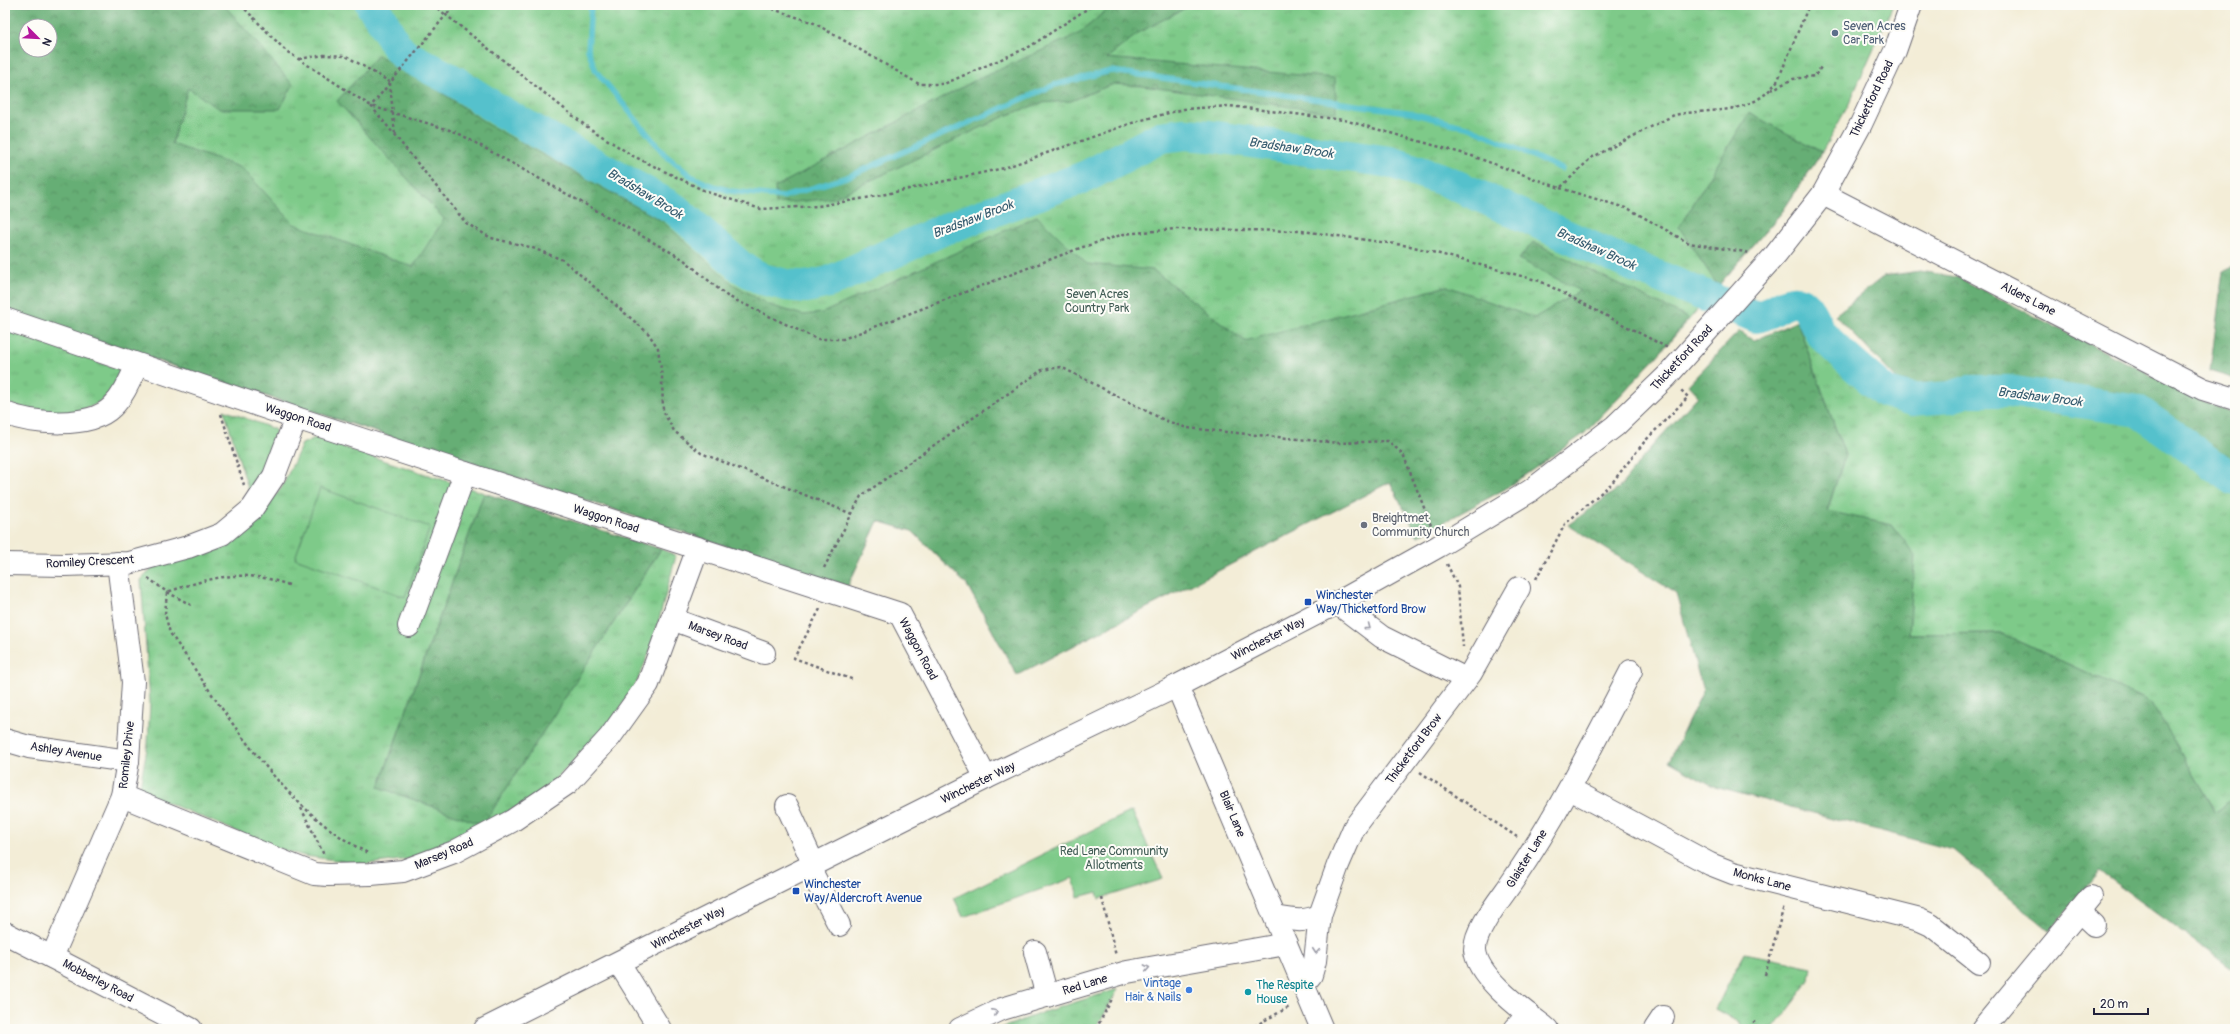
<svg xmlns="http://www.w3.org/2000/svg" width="2240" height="1034" font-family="Pangolin,sans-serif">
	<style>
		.grass { fill: url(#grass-tufts); stroke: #507662; fill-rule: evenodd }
		.forest { fill: url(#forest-crowns); stroke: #446858; fill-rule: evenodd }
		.garden { fill: #7eca89; stroke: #507662 }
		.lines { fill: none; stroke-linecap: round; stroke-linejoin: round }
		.stream { stroke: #54c1cc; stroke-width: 5.5 }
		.river { stroke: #54c1cc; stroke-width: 32 }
		.minor-casing { stroke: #6b6972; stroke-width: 24 }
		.path { stroke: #6b6972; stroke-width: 2.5; stroke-dasharray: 3 3; stroke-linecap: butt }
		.minor { stroke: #fff; stroke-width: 22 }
		.oneway { stroke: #9c9ca7 }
		.service-dot { fill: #5c6f8a; stroke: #fdfcf7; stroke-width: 1.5 }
		.worship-dot { fill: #6b7280; stroke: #fdfcf7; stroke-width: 1.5 }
		.transit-dot { fill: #1a4fb4; stroke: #fdfcf7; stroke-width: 1.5 }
		.shop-dot { fill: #3f7fe0; stroke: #fdfcf7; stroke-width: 1.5 }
		.culture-dot { fill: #0f9aa8; stroke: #fdfcf7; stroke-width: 1.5 }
		.labels { text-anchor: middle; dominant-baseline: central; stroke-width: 4; stroke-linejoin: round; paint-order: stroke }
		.service-label { font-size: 12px; fill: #4e5e75; stroke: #fdfcf7; text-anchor: start }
		.street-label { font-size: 12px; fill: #22223b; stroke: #fdfcf7 }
		.park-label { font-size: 12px; fill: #425d56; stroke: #fdfcf7 }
		.worship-label { font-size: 12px; fill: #5b616d; stroke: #fdfcf7; text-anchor: start }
		.transit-label { font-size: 12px; fill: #164399; stroke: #fdfcf7; text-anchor: start }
		.shop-label { font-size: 12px; fill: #366cbe; stroke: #fdfcf7; text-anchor: end }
		.culture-label { font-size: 12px; fill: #0d838f; stroke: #fdfcf7; text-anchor: start }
		.water-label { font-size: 13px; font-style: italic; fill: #345a6e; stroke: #fdfcf7 }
	</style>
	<defs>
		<pattern id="grass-tufts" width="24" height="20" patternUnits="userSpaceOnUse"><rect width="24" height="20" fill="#7eca89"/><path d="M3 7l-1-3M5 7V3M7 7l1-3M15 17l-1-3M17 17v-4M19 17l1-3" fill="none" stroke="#6dad77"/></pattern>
		<pattern id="forest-crowns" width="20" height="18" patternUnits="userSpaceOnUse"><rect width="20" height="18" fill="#66ae75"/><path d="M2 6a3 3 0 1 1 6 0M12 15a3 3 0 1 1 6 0" fill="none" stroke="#548d61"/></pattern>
	</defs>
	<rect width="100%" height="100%" fill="#fdfcf7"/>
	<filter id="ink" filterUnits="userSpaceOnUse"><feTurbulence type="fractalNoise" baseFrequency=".025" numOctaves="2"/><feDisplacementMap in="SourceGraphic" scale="8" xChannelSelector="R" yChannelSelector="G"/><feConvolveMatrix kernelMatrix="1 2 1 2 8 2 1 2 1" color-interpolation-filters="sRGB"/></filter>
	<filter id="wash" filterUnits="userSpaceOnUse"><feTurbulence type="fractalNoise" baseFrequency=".012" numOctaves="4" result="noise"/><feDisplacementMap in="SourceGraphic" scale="16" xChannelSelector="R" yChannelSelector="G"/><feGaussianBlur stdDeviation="0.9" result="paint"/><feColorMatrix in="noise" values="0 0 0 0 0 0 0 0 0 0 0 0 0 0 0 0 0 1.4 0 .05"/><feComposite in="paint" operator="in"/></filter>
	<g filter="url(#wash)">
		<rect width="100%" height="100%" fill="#f3edd7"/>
		<g class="grass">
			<path d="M5,5H1893L1848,106L1819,157L1782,212L1660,353L1585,433L1505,489L1418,536L1390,482L1017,675L967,585L912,531L878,521L848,586L41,323ZM26,26H50V50H26Z"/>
			<polygon points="1797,321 1872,399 1916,410 2008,404 2135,425 2235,495 2235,797 2217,813 2151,703 2001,633 1909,634 1914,555 1892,525 1827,512 1845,455"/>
			<path d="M5,330L122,370C106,422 47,419 5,402Z"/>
			<polygon points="224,410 274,429 276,432 263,467 249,492"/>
			<polygon points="315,438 484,493 379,787 483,824 661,549 676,556 652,646 637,682 614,718 563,772 531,800 432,850 410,859 367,864 304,856 277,848 139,791 148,743 150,702 141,580 154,566 201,554 230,540 251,526 282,487 302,444"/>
			<polygon points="1745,953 1812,967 1810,980 1773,1029 1739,1029 1741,1024 1715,1009"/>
			<polygon points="1118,989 1096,1029 999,1029 1044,1012"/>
		</g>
		<g class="forest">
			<path d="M5,5H224L293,85L280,109H219L188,88L172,144L242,168L294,224L413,267L444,219L337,101L378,55L432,86L489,125L662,221L733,284L769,305L803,315L822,313L1037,216L1087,264L1153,270L1245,341L1447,286L1534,318L1580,291L1519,259L1533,242L1688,318L1660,353L1585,433L1505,489L1418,536L1390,482L1017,675L967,585L912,531L878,521L848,586L5,310ZM26,26H50V50H26Z"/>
			<polygon points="1112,5 1191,5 1140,32 1107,58 1335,78 1336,113 1142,86 1113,84 1071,101 1041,103 1005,116 834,198 776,204 775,187 974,81 1080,33"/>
			<polygon points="1749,113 1822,152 1782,212 1718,286 1679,227"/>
			<polygon points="2235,267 2235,379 2210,371 2223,270"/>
			<polygon points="1920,271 1957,277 2206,403 2235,413 2235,470 2138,402 2011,381 1969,380 1909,392 1835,315 1884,276"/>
			<polygon points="1797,321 1845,455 1827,511 1892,525 1915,555 1909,634 2001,633 2152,703 2216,812 2235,797 2235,970 2100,872 2049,931 1953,850 1715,787 1669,761 1703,691 1676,593 1568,525 1619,488 1653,445 1698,396 1688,385 1739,331 1754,341"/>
			<polygon points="484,493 661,549 483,825 379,787"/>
		</g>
		<g class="garden">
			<polygon points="320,488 430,527 405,597 295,558"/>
			<polygon points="1132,811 1163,879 1099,899 1097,892 1078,897 1073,878 963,917 954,898"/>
		</g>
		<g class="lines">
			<polyline class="stream" points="591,5 588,50 596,71 665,155 691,176 710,185 731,191 783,197 847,177 1054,85 1111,71 1407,112 1470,128 1562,169"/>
			<path class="river" d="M371,5L382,20L395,44L403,54L456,82L500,111L675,209L741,267L762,279L786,285L807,287L829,282L940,231L1087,176L1161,137L1185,134L1209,136L1390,162L1444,180L1631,265L1756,317C1769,316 1779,304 1792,302C1810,299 1813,324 1822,334C1840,355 1864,373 1885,392L1912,400L1950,397L1969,391H2009L2138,411L2235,480"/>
		</g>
	</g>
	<g filter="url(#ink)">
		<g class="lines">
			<g class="minor-casing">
				<g id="minor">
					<polyline points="1823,194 2203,389 2235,399"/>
					<polyline points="5,319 296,418 900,614 986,778"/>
					<path d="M5,413C31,424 90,429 112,407C124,395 130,380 137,365"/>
					<polyline points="5,564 64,565 129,563 188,547 222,534 252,509 274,476 296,418"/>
					<polyline points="1337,603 1382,637 1466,679"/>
					<polyline points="672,619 764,653"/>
					<polyline points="409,626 465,473"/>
					<polyline points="1177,686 1322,1029"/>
					<polyline points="5,740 29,747 128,761"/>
					<polyline points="1570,789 1710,864 1733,873 1920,920 1931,925 1979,963"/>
					<polyline points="122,796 314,874 328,875 371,874 403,871 454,852 512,821 568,783 610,737 648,684 698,548"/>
					<polyline points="787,806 814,865"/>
					<polyline points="809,867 839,925"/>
					<polyline points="2079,911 2094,925"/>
					<path d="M1275,917C1292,920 1305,923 1320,915"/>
					<polyline points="5,933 191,1029"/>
					<polyline points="1035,952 1047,996"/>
					<polyline points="52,957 122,796 128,761 133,682 118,563"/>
					<polyline points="619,963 660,1029"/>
					<polyline points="1303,985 1311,975 1315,961 1320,915 1338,865 1354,828 1471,673 1519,588"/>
					<polyline points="485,1029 986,778 1177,686 1337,603 1439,546 1530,491 1615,426 1667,376 1776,254 1823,194 1861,124 1895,51 1911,5"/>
					<polyline points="960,1029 1002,1009 1127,972 1286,944"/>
					<polyline points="1515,1029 1528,1014"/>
					<path d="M1547,1029C1527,1013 1477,978 1475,950C1474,930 1503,896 1514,879C1559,813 1594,742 1631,671"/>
					<polyline points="1655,1029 1663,1017"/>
					<polyline points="1982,1029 2091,897"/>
				</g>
			</g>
			<g class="path">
				<polyline points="241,5 286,51 371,106 456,132 683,259 727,296 817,339 843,339 1080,248 1124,234 1175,229 1302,231 1410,246 1540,281 1668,348"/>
				<polyline points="433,5 446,15 453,8 462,5"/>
				<polyline points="761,5 814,23 919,84 944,84 1029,47 1093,5"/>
				<polyline points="299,59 324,55 346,56 390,82"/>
				<polyline points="390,83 395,135"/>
				<polyline points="1771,90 1793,79 1815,76 1821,67"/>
				<polyline points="1560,188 1629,209 1689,243 1751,253"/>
				<polyline points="221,414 244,485"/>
				<path d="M852,514L701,453L674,431L663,411L662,377L658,348L648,333L563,260L530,247L491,238L466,223L371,106L446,15L586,126L633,156L707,192L761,209L818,206L877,196L1004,168L1138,121L1184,109L1229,106L1344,120L1472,156L1560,188L1591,158L1674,115C1713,107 1751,118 1778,80L1809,5"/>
				<polyline points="1447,564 1458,587 1463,647"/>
				<polyline points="824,568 861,496 1042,370 1061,367 1164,420 1187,428 1338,443 1388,441 1403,454 1432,528"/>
				<polyline points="148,578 167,592 193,606"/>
				<polyline points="1536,579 1565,524 1611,484 1645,441 1688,397 1681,390"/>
				<path d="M289,585C241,568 214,577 167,592L165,614L170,633C224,710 282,810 368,853"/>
				<polyline points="820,609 794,658 854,680"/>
				<polyline points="1420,772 1517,837"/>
				<polyline points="301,808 324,855"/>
				<polyline points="1102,898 1116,956"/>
				<polyline points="1765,975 1784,906"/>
				<polyline points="1096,1029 1113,997"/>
				<polyline points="1249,1029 1291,1006"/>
				<polyline points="1754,1029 1754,1021"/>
			</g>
			<use href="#minor" class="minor"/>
		</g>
		<defs><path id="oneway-chevron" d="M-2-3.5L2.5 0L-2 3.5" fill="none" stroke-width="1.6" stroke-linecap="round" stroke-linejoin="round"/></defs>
		<g class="oneway">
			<use href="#oneway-chevron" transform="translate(1368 627) rotate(37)"/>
			<use href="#oneway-chevron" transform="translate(1316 951) rotate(95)"/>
			<use href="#oneway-chevron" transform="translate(1147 968) rotate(-11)"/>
			<use href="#oneway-chevron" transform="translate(995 1012) rotate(-25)"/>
		</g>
	</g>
	<circle class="service-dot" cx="1835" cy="33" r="4"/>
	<circle class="worship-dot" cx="1364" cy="525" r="4"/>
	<g class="transit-dot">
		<rect x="1304" y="598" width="8" height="8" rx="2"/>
		<rect x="792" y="887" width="8" height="8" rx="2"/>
	</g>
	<circle class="shop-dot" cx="1189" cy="990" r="4"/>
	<circle class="culture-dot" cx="1248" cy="992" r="4"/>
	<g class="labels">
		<g class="service-label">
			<text x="1843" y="26">Seven Acres<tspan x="1843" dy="14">Car Park</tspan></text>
		</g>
		<g class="street-label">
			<text transform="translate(1872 99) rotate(-64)">Thicketford Road</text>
			<text transform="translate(2028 299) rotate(27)">Alders Lane</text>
			<text transform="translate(1682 358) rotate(-47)">Thicketford Road</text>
			<text transform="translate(298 418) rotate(18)">Waggon Road</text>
			<text transform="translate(606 519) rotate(18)">Waggon Road</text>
			<text transform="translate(90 562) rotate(-3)">Romiley Crescent</text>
			<text transform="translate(718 636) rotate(20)">Marsey Road</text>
			<text transform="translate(1268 639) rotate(-27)">Winchester Way</text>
			<text transform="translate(918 649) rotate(62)">Waggon Road</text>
			<text transform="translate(1414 749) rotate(-53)">Thicketford Brow</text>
			<text transform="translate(66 752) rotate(9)">Ashley Avenue</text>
			<text transform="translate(127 755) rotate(-84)">Romiley Drive</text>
			<text transform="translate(978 783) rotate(-26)">Winchester Way</text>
			<text transform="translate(1232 814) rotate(67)">Blair Lane</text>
			<text transform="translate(444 854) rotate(-23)">Marsey Road</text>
			<text transform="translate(1527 859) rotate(-58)">Glaister Lane</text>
			<text transform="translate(1762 880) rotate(15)">Monks Lane</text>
			<text transform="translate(688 928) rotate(-27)">Winchester Way</text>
			<text transform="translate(98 981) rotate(28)">Mobberley Road</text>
			<text transform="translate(1085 985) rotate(-17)">Red Lane</text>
		</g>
		<g class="park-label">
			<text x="1097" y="294">Seven Acres<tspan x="1097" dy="14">Country Park</tspan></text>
			<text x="1114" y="851">Red Lane Community<tspan x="1114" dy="14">Allotments</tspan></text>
		</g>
		<g class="worship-label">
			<text x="1372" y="518">Breightmet<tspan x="1372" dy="14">Community Church</tspan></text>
		</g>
		<g class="transit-label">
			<text x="1316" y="595">Winchester<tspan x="1316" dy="14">Way/Thicketford Brow</tspan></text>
			<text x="804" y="884">Winchester<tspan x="804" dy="14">Way/Aldercroft Avenue</tspan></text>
		</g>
		<g class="shop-label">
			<text x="1181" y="983">Vintage<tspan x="1181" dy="14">Hair &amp; Nails</tspan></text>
		</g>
		<g class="culture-label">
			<text x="1256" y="985">The Respite<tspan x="1256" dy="14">House</tspan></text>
		</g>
		<g class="water-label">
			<text transform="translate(1291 148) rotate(8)">Bradshaw Brook</text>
			<text transform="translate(645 194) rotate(31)">Bradshaw Brook</text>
			<text transform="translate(973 219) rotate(-21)">Bradshaw Brook</text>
			<text transform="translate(1596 249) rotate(24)">Bradshaw Brook</text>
			<text transform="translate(2040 397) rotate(7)">Bradshaw Brook</text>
		</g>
	</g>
	<rect width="2240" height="1034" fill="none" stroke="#fdfcf7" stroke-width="20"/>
	<g transform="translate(38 38) rotate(114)"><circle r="19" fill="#fdfcf7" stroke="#a5a5ac"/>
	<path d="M0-3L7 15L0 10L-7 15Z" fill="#b5179e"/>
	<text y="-6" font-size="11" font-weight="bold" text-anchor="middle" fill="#22223b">N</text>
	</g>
	<path d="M2094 1008v6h54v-6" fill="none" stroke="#22223b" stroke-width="2"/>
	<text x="2100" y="1008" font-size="12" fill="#22223b" stroke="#fdfcf7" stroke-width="3" paint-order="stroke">20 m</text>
</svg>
